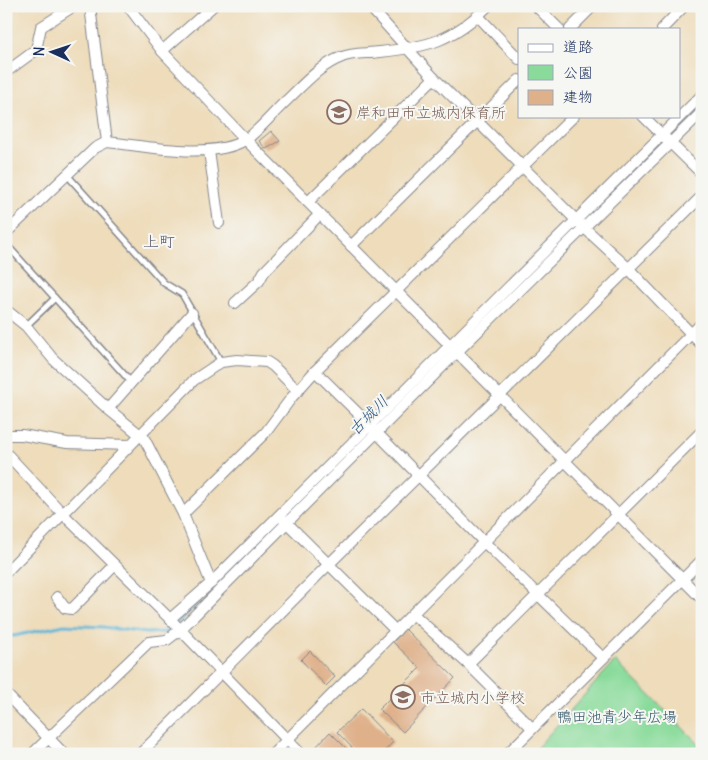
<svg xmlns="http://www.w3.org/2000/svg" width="708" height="760" font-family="Delius,'Klee One',sans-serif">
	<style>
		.green { fill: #8adb9b; stroke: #52857c }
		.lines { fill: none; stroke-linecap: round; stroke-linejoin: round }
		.stream { stroke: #5bb7d9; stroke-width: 3 }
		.building { fill: #dfb18b }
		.service-casing { stroke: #84868c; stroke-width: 8 }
		.minor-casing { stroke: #84868c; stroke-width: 12 }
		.service { stroke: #fff; stroke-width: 5 }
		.minor { stroke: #fff; stroke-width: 10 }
		.labels { text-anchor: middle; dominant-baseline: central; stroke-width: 4; stroke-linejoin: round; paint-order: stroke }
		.education-label { font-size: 15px; fill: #785e54; stroke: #f6f6f2; text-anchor: start }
		.park-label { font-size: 15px; fill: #375a6d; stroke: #f6f6f2 }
		.neighbourhood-label { font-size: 16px; fill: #605c6e; stroke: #f6f6f2 }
		.water-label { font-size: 16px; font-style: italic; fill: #2e5883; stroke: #f6f6f2 }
	</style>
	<rect width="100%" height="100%" fill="#f6f6f2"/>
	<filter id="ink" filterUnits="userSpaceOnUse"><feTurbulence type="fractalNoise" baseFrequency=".02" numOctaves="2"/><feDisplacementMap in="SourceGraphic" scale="10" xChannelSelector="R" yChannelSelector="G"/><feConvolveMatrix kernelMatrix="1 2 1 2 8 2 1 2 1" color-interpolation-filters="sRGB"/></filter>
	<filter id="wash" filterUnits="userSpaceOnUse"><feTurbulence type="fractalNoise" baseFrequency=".0096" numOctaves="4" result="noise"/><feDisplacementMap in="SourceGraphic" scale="20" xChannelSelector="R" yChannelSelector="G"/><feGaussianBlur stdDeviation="1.12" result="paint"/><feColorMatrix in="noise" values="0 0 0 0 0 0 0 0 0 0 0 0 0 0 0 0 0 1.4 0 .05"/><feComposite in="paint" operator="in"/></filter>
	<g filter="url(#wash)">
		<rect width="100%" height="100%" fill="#eedcba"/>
		<polygon class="green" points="615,661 702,747 702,754 534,754 533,752"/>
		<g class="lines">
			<g class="stream">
				<polyline points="502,301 702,103"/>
				<polyline points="6,635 14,636 64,625 103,627 146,633 165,632 179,621 213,587"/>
			</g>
		</g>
		<g id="blocks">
			<g class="building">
				<polygon points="271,131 280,141 266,149 259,141"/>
				<polygon points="405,629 455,678 403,732 379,709 420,668 393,642"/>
				<polygon points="310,651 335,677 326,686 301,660"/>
				<polygon points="361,709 393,742 382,754 358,754 337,732"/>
				<polygon points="330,732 352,754 323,754 316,747"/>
			</g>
		</g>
	</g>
	<g filter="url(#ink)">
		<use href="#blocks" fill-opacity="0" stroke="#84868c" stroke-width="1"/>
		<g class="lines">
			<g class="service-casing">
				<g id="service">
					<polyline points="68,176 164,283 182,294 221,362"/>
					<polyline points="6,244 131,382"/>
					<polyline points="26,326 55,298"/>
				</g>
			</g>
			<g class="minor-casing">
				<g id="minor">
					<polyline points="90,6 107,142"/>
					<polyline points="128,6 162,51 246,140 702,599"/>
					<polyline points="369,6 434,78 576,220 628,268 702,345"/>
					<polyline points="536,6 559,29"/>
					<polyline points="478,16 519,59"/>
					<polyline points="570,29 593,6"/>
					<polyline points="662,29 684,6"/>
					<polyline points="162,51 213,6"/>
					<polyline points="6,72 36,50 41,27 74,6"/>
					<polyline points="643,116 702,174"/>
					<polyline points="209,151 219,223"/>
					<polyline points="308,202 434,78"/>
					<path d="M6,233L95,148L107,142C145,146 212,160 245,140C257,133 275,111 286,101C303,85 320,65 342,57C354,52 367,54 380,52C428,47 452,41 488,6"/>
					<polyline points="351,246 519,80"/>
					<polyline points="235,303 259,281 264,272 320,214"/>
					<polyline points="6,310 26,326 53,359 108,409 144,438 183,514 211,583"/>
					<polyline points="315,371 370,425"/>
					<polyline points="108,409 192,313"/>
					<polyline points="372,428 485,543 603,658"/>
					<polyline points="6,435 22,435 67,443 129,445"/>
					<polyline points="6,453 64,515 170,619 301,754"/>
					<polyline points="183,514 266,432 292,397 315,371 574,116"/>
					<polyline points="283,519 396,631"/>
					<polyline points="6,572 194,380 221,362 237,360 267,362 273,366 298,391"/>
					<polyline points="57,597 65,608 72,609 115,565"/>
					<polyline points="413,614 468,664 532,728"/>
					<polyline points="170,619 211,583 702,95"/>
					<polyline points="468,664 702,431"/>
					<polyline points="6,694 64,754"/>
					<polyline points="32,754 149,642 167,640 180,630 457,352 702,112"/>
					<polyline points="140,754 329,564 702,196"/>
					<polyline points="273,754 702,323"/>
					<polyline points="507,754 702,560"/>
				</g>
			</g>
			<use href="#service" class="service"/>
			<use href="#minor" class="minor"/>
		</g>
	</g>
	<defs>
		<g id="school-ring" transform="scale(1.25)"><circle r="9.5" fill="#f6f6f2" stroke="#8d6e63" stroke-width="1.5"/><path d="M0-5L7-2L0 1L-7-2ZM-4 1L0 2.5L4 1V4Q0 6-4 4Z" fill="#8d6e63"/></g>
	</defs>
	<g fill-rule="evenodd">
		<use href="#school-ring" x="339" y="112"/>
		<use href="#school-ring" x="403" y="697"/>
	</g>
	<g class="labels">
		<g class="education-label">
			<text x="356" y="112">岸和田市立城内保育所</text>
			<text x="420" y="697">市立城内小学校</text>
		</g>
		<g class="park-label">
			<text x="617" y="716">鴨田池青少年広場</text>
		</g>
		<g class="neighbourhood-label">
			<text x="159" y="241">上町</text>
		</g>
		<g class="water-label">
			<text transform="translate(368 415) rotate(-45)">古城川</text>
		</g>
	</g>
	<rect width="708" height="760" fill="none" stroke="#f6f6f2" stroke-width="25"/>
	<rect x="518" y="28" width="162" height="90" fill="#f6f6f2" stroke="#9ea6b7"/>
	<rect x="528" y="44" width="25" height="8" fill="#ffffff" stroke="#9ea6b7"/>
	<text x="563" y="52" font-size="15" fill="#1b2f5e">道路</text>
	<rect x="528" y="65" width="25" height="15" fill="#8adb9b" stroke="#9ea6b7"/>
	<text x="563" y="78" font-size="15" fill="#1b2f5e">公園</text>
	<rect x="528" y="90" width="25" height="15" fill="#dfb18b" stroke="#9ea6b7"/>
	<text x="563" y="102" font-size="15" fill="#1b2f5e">建物</text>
	<g transform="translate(52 52) rotate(273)" stroke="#f6f6f2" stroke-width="4" paint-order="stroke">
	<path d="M0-4L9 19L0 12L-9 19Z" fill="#1b2f5e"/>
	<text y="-8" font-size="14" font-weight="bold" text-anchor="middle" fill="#1b2f5e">N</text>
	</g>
</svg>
